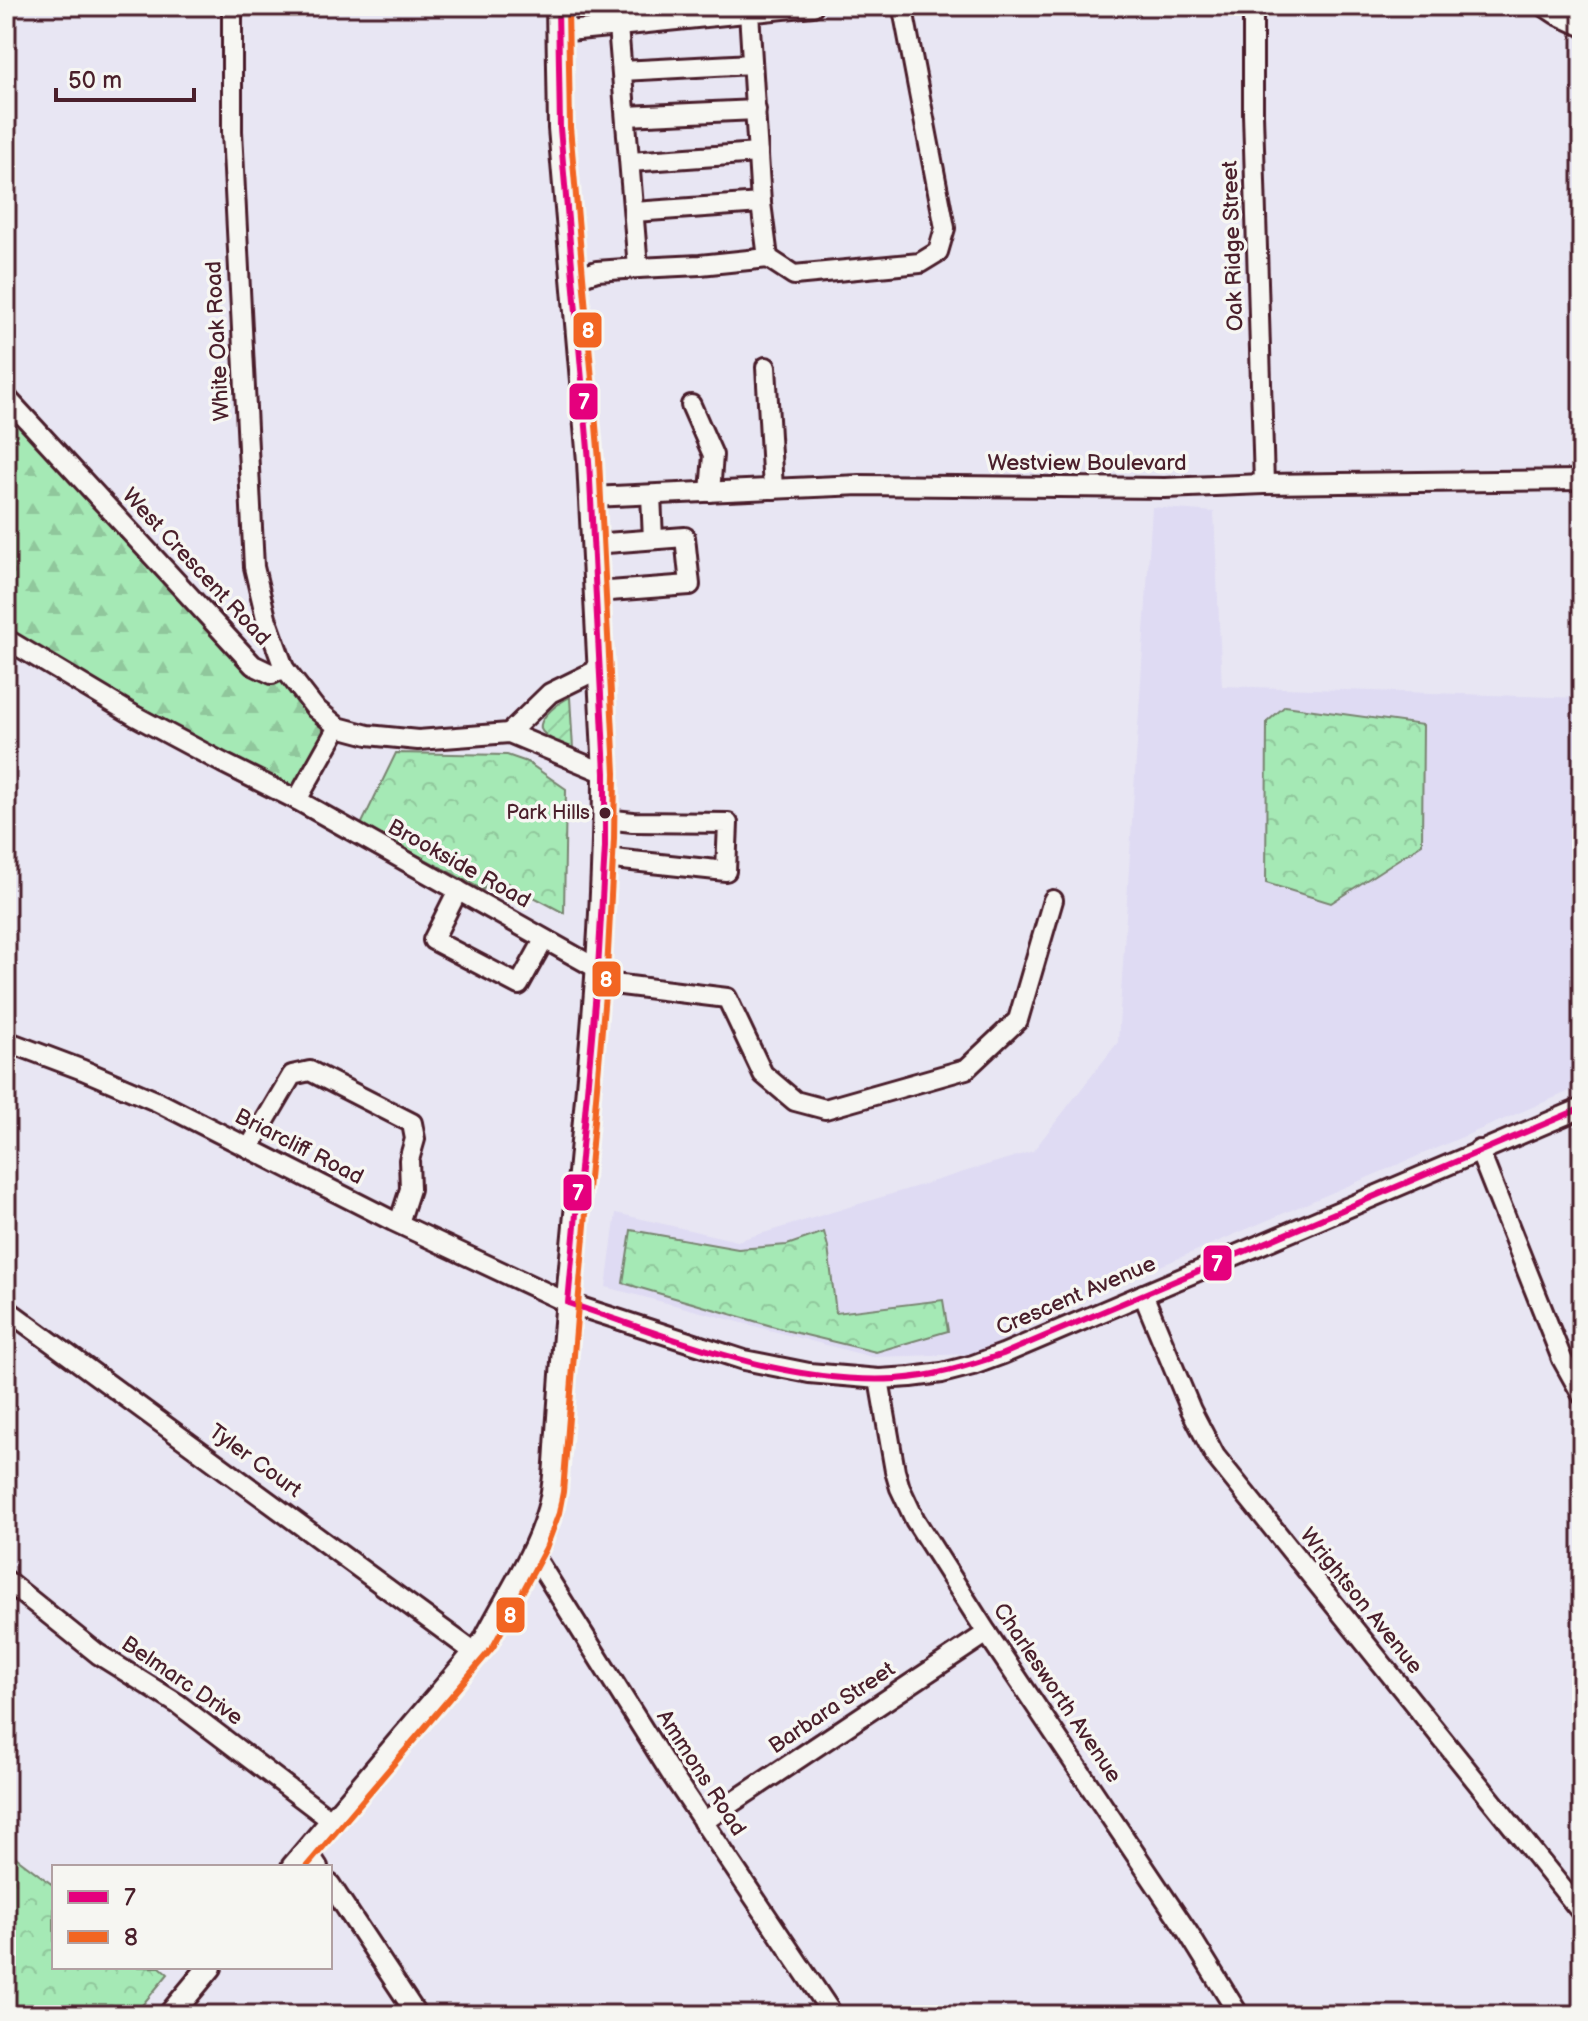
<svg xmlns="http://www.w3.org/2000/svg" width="1588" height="2021" font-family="'Balsamiq Sans',sans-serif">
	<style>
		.built { fill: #dfdbf3 }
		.forest { fill: url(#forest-firs); stroke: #788470; stroke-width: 2 }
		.park { fill: url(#park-crowns); stroke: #788470; stroke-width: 2 }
		.garden { fill: url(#garden-furrows); stroke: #788470; stroke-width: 2 }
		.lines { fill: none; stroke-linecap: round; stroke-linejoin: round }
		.minor-casing { stroke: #4a1f2b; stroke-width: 24 }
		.major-casing { stroke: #4a1f2b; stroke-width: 28 }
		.minor { stroke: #f6f6f2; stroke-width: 18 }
		.major { stroke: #f6f6f2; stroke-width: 22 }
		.bus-1-casing { stroke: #f6f6f2; stroke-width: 12 }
		.bus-2-casing { stroke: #f6f6f2; stroke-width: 12 }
		.bus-1 { stroke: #e5007d; stroke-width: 6 }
		.bus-2 { stroke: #f26522; stroke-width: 6 }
		.bus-dot { fill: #4a1f2b; stroke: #f6f6f2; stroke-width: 3 }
		.labels { text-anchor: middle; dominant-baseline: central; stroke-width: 7; stroke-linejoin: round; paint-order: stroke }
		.bus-label { font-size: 20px; fill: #4a1f2b; stroke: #f6f6f2; text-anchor: end }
		.street-label { font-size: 22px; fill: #4a1f2b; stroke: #f6f6f2 }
		.line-badge { stroke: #f6f6f2; stroke-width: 3 }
		.badge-label { font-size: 22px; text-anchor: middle; font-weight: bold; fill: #fff }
	</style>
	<defs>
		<pattern id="forest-firs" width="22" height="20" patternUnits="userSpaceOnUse" patternTransform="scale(2)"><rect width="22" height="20" fill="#a5e9b5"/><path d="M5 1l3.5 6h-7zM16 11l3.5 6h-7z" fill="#90c79c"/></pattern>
		<pattern id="park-crowns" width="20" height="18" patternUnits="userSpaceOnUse" patternTransform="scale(2)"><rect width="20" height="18" fill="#a5e9b5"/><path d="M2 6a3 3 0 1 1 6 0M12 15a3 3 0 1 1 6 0" fill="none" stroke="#90c79c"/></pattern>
		<pattern id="garden-furrows" width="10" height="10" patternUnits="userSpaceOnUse" patternTransform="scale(2)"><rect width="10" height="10" fill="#a5e9b5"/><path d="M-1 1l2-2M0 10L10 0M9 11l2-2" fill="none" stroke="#90c79c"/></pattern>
	</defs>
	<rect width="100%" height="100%" fill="#e8e6f3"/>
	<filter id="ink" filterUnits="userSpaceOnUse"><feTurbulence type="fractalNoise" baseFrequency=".0125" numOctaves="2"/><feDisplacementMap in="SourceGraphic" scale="16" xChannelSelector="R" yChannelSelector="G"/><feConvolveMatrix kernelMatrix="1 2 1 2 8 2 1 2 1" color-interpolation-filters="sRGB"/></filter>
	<g filter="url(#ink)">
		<polygon class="built" points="1152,507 1214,512 1222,686 1582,698 1582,1086 1130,1279 975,1354 872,1357 606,1287 616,1213 737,1241 1033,1151 1118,1042"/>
		<polygon class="forest" points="6,387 253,665 284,668 338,727 297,800 6,644"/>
		<g class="park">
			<polygon points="1285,706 1423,725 1422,844 1331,903 1266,883 1267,722"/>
			<polygon points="396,753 507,755 527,762 566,789 564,913 492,875 483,890 361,825"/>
			<polygon points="631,1230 738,1249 787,1245 824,1232 828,1247 836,1313 943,1300 948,1331 876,1352 789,1331 623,1283"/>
			<polygon points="6,1847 17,1858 54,1886 54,1967 160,1967 168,1974 134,2015 6,2015"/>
		</g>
		<path class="garden" d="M570,697L573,749C566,747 543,736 541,729C538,717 561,701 570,697Z"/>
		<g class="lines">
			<g class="minor-casing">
				<g id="minor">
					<polyline points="232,6 232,131 254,567 266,618 284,668 315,708 338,727 368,735 418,740 509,733 605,773"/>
					<polyline points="1253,6 1253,114 1264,484"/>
					<polyline points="1544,6 1556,14 1582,26"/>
					<polyline points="749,12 761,203 768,258"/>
					<polyline points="618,26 813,6"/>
					<polyline points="558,32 618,26 638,268 597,271 573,279"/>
					<polyline points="622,71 752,64"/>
					<polyline points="626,116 756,110"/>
					<polyline points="630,162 758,153"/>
					<polyline points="634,212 761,203"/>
					<polyline points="638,268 700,265 768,258 794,275 920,263 938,252 945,228 903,9 899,6"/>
					<polyline points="766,367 773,489"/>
					<polyline points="6,397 253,665 272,674 284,668"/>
					<polyline points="691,405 713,455 710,492"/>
					<polyline points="651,495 653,539"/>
					<polyline points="591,497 860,485 1165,488 1264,484 1582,480"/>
					<polyline points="593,544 685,537 690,585 596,592"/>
					<polyline points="6,639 135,716 223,763 297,800 598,969"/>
					<polyline points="509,733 550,693 599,669"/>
					<polyline points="297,800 338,727"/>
					<polyline points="604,858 726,871 728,823 633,822 605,819"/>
					<polyline points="458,890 433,940 519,985 544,940"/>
					<polyline points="597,982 727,998 763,1074 795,1101 825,1109 966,1069 1018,1020 1053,900"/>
					<polyline points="6,1041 83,1070 158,1102 393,1221 568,1303 744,1360 809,1373 879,1379 911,1377 942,1373 973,1365 1003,1354 1582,1108"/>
					<polyline points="249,1148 292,1075 310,1071 412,1123 415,1139 409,1160 410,1189 399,1223"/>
					<polyline points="1479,1150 1562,1359 1582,1395"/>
					<polyline points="1143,1294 1191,1410 1215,1456 1582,1913"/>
					<polyline points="6,1309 475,1653"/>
					<polyline points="879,1379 895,1471 900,1488 915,1520 987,1633 1189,1934 1239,2015"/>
					<polyline points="533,1554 670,1772 833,2015"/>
					<polyline points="6,1580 98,1654 178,1704 332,1821"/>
					<polyline points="703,1822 987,1633"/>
					<polyline points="307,1850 318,1867"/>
					<polyline points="330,1884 417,2015"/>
				</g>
			</g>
			<g class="major-casing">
				<g id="major">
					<path d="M293,1867L485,1641C507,1597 536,1557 549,1510C556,1485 556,1459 558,1432C561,1388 564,1344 568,1299C584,1124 605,949 605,773L589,461L560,128L558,6"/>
					<polyline points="170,2015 210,1967"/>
				</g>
			</g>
			<use href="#minor" class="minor"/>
			<use href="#major" class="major"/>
			<g class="bus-1-casing">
				<path id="bus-1" d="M558,6L560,128L589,461L605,773V847L598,969L568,1303C673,1338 783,1385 896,1379C933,1377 968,1366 1003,1354L1582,1108"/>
			</g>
			<g class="bus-2-casing">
				<polyline id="bus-2" points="306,1867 493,1647 546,1548 559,1513 563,1492 577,1317 607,971 614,839 615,773 599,460 570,127 568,6"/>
			</g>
			<use href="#bus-1" class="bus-1"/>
			<use href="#bus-2" class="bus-2"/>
		</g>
	</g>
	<circle class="bus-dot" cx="605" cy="813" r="7"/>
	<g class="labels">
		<g class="bus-label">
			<text x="590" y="813">Park Hills</text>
		</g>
		<g class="street-label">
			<text transform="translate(1233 246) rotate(-92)">Oak Ridge Street</text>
			<text transform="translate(218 341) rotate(-93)">White Oak Road</text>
			<text x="1087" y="463">Westview Boulevard</text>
			<text transform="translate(196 567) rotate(47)">West Crescent Road</text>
			<text transform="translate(459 864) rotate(29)">Brookside Road</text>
			<text transform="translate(299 1147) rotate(27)">Briarcliff Road</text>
			<text transform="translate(1076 1296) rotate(-23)">Crescent Avenue</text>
			<text transform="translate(255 1461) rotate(36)">Tyler Court</text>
			<text transform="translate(1361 1601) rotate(51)">Wrightson Avenue</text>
			<text transform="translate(182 1681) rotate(34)">Belmarc Drive</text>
			<text transform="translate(1057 1693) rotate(56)">Charlesworth Avenue</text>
			<text transform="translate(832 1708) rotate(-34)">Barbara Street</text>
			<text transform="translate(701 1773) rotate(57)">Ammons Road</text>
		</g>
	</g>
	<g class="line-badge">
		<rect x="572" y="311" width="31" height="38" rx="8" fill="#f26522"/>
		<rect x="568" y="382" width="31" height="39" rx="8" fill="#e5007d"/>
		<rect x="591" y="960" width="31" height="38" rx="8" fill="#f26522"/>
		<rect x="562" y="1173" width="31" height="39" rx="8" fill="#e5007d"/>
		<rect x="1202" y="1244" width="31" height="38" rx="8" fill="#e5007d"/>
		<rect x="495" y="1596" width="31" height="38" rx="8" fill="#f26522"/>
	</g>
	<g class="badge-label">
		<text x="588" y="338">8</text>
		<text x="584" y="409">7</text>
		<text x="606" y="987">8</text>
		<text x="578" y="1200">7</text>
		<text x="1217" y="1271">7</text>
		<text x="510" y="1623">8</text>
	</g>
	<rect width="1588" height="2021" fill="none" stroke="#f6f6f2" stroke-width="32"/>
	<rect x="16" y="16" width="1556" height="1989" fill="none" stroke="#4a1f2b" stroke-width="3" filter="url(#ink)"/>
	<rect x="52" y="1865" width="280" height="104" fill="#f6f6f2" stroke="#b1a0a2" stroke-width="2"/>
	<rect x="68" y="1891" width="40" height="12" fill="#e5007d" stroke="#b1a0a2" stroke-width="2"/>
	<text x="124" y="1905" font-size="24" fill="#4a1f2b">7</text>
	<rect x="68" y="1931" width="40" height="12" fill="#f26522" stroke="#b1a0a2" stroke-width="2"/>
	<text x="124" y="1945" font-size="24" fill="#4a1f2b">8</text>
	<path d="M56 88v12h138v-12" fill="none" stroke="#4a1f2b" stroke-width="4"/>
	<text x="68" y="88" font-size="24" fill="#4a1f2b" stroke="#f6f6f2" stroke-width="6" paint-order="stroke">50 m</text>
</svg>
